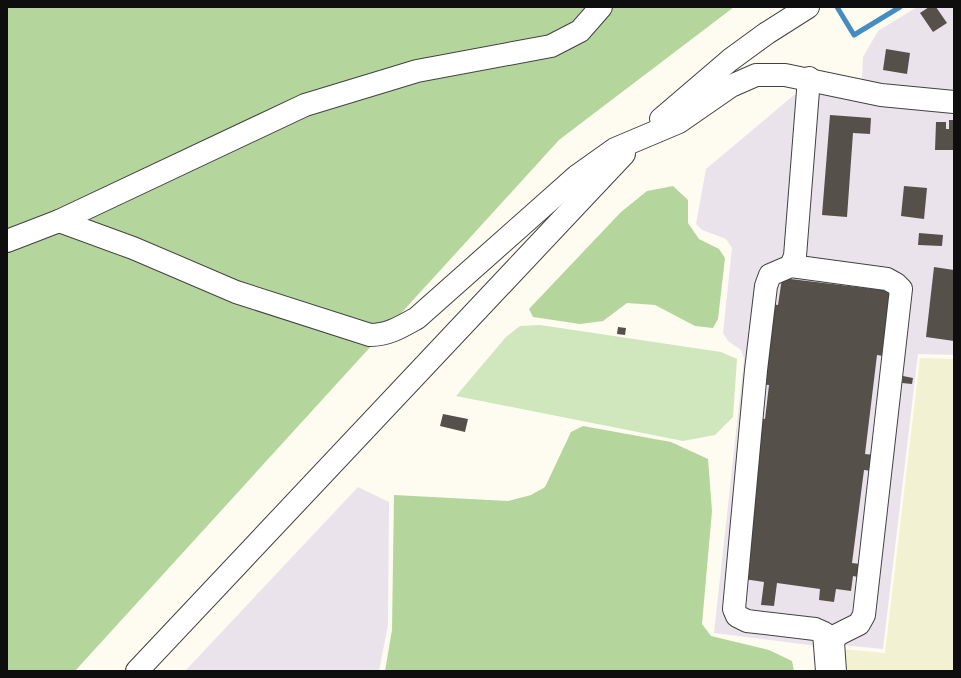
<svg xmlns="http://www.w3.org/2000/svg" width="961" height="678" font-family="'PT Serif',serif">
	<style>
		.industrial { fill: #ebe3ec }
		.farmland { fill: #f2f1d2 }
		.green { fill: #d0e6bc }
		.forest { fill: #b4d69c }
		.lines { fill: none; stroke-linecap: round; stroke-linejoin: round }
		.stream { stroke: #458cc3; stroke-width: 5 }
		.building { fill: #56504b }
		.minor-casing { stroke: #414141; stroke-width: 24 }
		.minor { stroke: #fff; stroke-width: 22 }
	</style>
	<rect width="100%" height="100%" fill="#fefcf0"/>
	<g class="industrial">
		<polygon points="917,7 954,7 954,92 870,86 862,79 863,57 878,31"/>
		<polygon points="826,94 954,110 954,355 918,354 883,649 841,645 817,646 714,633 744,359 741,350 728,341 723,333 732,248 726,239 702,230 696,224 706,169 794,95"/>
		<polygon points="358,487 389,502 388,625 379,671 185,671"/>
	</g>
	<polygon class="farmland" points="920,358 954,359 954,671 843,671 842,649 885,653"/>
	<polygon class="green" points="540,325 721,352 737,359 733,417 715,435 683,441 456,396 506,337 520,326"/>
	<g class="forest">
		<polygon points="7,7 734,7 559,140 75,671 7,671"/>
		<polygon points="673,186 688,200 688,223 699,239 719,249 725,258 718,319 713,328 695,326 655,305 627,303 603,321 580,324 533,317 529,309 621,212 647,191"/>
		<polygon points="583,426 671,442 708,459 712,511 702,624 711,636 769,650 792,661 794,671 385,671 392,630 394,495 508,501 531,495 545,487 571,432"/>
	</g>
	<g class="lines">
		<polyline class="stream" points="837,7 854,35 900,7"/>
	</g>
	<g class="building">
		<polygon points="929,7 936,7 947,23 933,32 920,13"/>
		<polygon points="886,49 910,53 907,74 883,70"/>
		<polygon points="830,115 871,118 870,134 853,133 847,217 822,215"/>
		<polygon points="949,120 954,120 954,150 935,150 936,122 946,122 946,129 949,129"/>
		<polygon points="904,186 927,188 924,219 901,216"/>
		<polygon points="919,233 943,235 942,246 918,245"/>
		<polygon points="934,267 954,270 954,341 926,337"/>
		<polygon points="782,278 891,291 883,356 877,355 865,454 874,455 872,471 864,470 852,563 860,564 858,577 853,576 851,591 836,589 834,602 819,600 820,589 777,583 774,606 761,605 764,582 744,579 760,418 765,419 769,385 761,384 771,304 778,305"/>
		<polygon points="618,327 626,328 625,335 617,334"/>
		<polygon points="903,376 913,378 912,384 902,383"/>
		<polygon points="443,414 468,419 465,432 440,426"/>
	</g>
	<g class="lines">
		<g class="minor-casing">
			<g id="minor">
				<polyline points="661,119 730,60 767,33 808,7"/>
				<path d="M59,221L133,248L236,292L370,335C388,335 401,327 417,318L577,176L615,149L679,122L731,86L756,75H785L881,95L954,102"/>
				<polyline points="7,241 59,221 305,105 417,71 551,46 580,31 601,7"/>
				<polyline points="791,266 795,256 809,78"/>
				<polyline points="137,671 624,154"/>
				<polyline points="827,671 824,633 815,629 747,621 737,616 734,609 756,370 766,286 770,275 791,266 887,279 896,284 901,289 864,615 859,624 837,635 833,642 835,671"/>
			</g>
		</g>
		<use href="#minor" class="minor"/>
	</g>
	<rect width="961" height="678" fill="none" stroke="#0e0e0e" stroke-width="16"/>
</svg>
